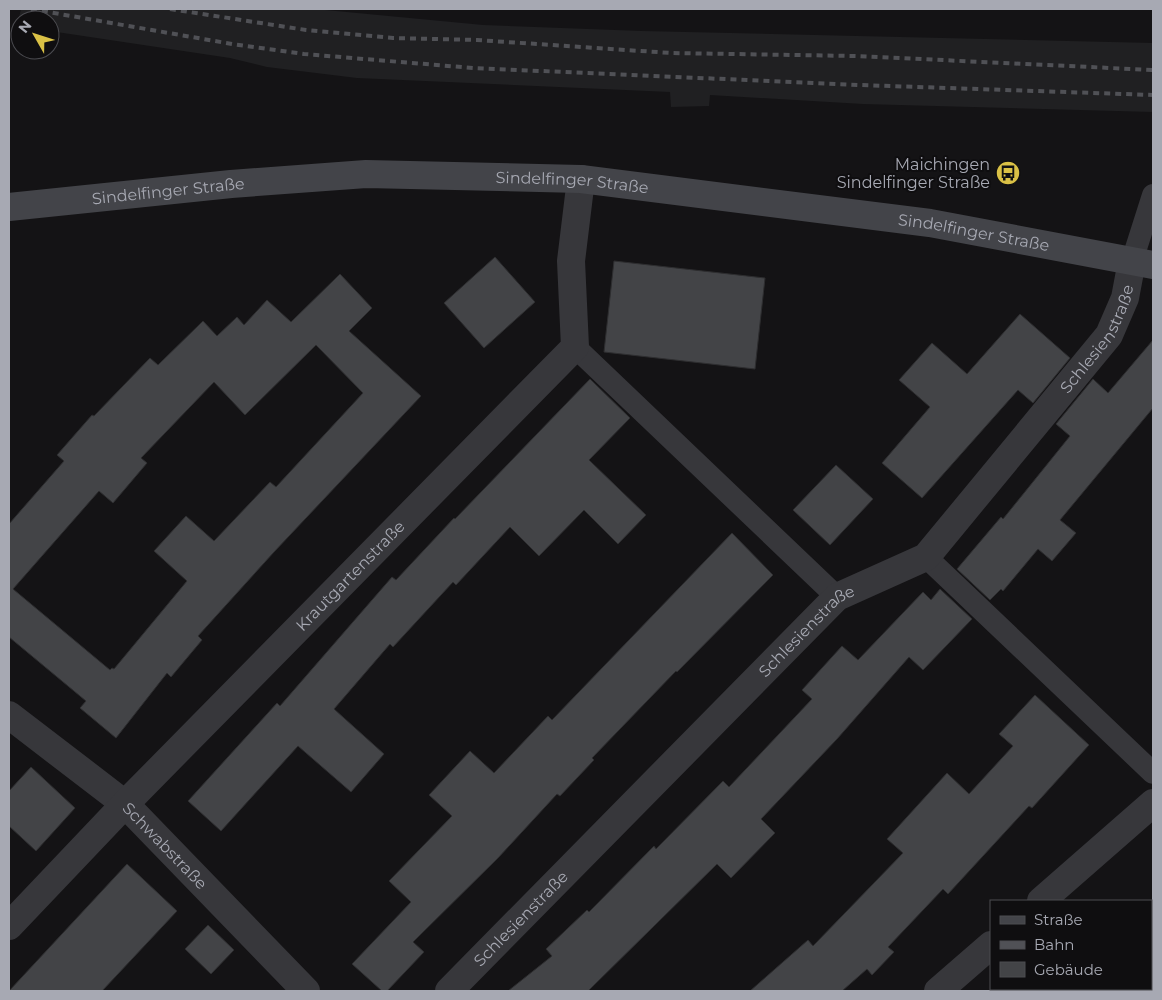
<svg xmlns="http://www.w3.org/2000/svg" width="1162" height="1000" font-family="Montserrat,sans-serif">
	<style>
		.built { fill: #202022 }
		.building { fill: #434447; stroke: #2e2e30; fill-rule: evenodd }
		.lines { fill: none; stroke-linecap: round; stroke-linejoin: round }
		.service { stroke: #37373b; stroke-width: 22 }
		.minor { stroke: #37373b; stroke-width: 28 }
		.secondary { stroke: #434449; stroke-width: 28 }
		.rail { stroke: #505156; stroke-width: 4; stroke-dasharray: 6 5; stroke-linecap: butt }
		.labels { text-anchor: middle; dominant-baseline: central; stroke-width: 4; stroke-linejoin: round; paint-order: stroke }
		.poi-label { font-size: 16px; fill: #a7a9b3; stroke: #0f0e10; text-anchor: end }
		.street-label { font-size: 16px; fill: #a7a9b3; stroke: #0f0e10 }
	</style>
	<rect width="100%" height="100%" fill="#141315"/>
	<polygon class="built" points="21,9 315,9 483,25 642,31 1153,43 1153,112 863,104 710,95 709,106 671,107 670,92 357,78 267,67 230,58 50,31 50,20 20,20 20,27 17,26"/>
	<g class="building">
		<polygon points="495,257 535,302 484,348 444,303"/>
		<polygon points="614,261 765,278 755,369 604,352"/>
		<path d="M340,274L372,308L349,331L421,396L274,552L198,636L202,640L171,677L167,673L116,738L80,708L86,701L9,637V524L64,461L57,455L92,415L94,416L150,358L158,365L203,321L217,336L237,317L244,325L267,300L291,322ZM316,345L363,393L276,487L270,482L214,541L186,516L154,551L187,581L114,669L112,668L110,670L13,589L99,491L113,503L147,463L141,458L214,382L245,415Z"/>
		<polygon points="1020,314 1070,358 1033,403 1018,390 922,498 882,463 930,407 899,380 932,343 967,374"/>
		<polygon points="1153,340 1153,408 1060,520 1076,533 1052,561 1038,549 1003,591 1001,589 990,600 957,569 1001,517 1003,519 1070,436 1056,424 1093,379 1108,393"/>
		<polygon points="590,379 630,418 589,460 646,515 618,544 584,510 539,556 510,527 456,585 453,582 393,647 390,644 334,709 384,754 351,792 298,746 221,831 188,801 277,703 280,706 392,577 396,580 454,518 455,519"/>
		<polygon points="836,465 873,499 830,545 793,510"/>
		<polygon points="732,533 773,575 677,672 676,671 592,758 594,760 560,796 557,794 498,858 413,942 424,952 387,991 382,991 352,964 411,902 389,881 452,816 429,795 470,751 494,773 548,716 552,720"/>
		<polygon points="940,589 972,619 923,670 909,657 837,739 761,819 775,833 731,878 717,864 588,991 508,991 552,956 546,949 587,910 589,912 654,846 656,849 723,781 729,787 812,699 802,690 842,646 858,660 923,592 931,600"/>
		<polygon points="1035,695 1089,745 1032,808 1029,806 948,894 943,889 888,947 894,952 872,975 867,969 842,991 750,991 808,940 813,946 903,853 887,839 947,773 969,794 1013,746 999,734"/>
		<polygon points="31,767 75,808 36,851 9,826 9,791"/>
		<polygon points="127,864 177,911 102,991 9,991"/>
		<polygon points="208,925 234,950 211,974 185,949"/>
	</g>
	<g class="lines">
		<g class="service">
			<polyline points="1132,261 1153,195"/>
			<polyline points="575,347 837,597"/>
			<polyline points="926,557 1153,773"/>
		</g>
		<g class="minor">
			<path id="s1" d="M9,715L125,804L306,991"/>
			<polyline points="1041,901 1153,803"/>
			<path id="s2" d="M9,926L125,804L575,347L571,261L581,179"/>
			<path id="s3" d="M449,991L837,597L926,557L1109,335L1125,298L1132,261"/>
			<polyline points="938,991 991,945"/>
		</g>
		<path class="secondary" id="s4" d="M9,207L231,184L366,174L581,179L930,223L1153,265"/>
		<g class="rail">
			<polyline points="31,9 232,44 304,54 473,68 859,85 1153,95"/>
			<polyline points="170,9 306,30 393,38 477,40 671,53 856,56 1153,70"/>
		</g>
	</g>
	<defs>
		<g id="bus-disc" transform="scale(1.25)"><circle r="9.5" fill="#dac146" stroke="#0f0e10"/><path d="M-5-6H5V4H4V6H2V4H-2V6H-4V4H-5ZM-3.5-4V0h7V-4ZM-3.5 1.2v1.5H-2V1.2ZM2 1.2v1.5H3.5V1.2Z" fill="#111"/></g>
	</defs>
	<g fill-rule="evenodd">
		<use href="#bus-disc" x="1008" y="173"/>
	</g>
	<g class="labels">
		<g class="poi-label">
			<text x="990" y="164">Maichingen<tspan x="990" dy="18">Sindelfinger Straße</tspan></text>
		</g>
		<g class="street-label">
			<text stroke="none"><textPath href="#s4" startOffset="565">Sindelfinger Straße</textPath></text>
			<text stroke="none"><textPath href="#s4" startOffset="160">Sindelfinger Straße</textPath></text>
			<text stroke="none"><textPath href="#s4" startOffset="970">Sindelfinger Straße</textPath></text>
			<text stroke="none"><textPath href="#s3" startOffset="929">Schlesienstraße</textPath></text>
			<text stroke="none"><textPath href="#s2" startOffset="489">Krautgartenstraße</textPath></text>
			<text stroke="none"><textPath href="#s3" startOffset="508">Schlesienstraße</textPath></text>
			<text stroke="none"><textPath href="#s1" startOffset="204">Schwabstraße</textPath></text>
			<text stroke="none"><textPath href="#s3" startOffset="102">Schlesienstraße</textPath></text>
		</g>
	</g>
	<rect width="1162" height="1000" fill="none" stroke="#a7a9b3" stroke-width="20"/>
	<rect x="990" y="900" width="162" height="90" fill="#0f0e10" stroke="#4c4c51"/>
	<rect x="1000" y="916" width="25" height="8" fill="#434449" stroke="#4c4c51"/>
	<text x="1034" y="925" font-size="15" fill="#a7a9b3">Straße</text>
	<rect x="1000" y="941" width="25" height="8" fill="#505156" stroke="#4c4c51"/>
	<text x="1034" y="950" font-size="15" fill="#a7a9b3">Bahn</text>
	<rect x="1000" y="962" width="25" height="15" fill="#434447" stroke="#4c4c51"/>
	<text x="1034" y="975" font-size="15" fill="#a7a9b3">Gebäude</text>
	<g transform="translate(35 35) rotate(309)"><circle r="24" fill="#0f0e10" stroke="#4c4c51"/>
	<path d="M0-4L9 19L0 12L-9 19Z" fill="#dac146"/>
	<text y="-8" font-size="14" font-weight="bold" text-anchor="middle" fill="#a7a9b3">N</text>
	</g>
</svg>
